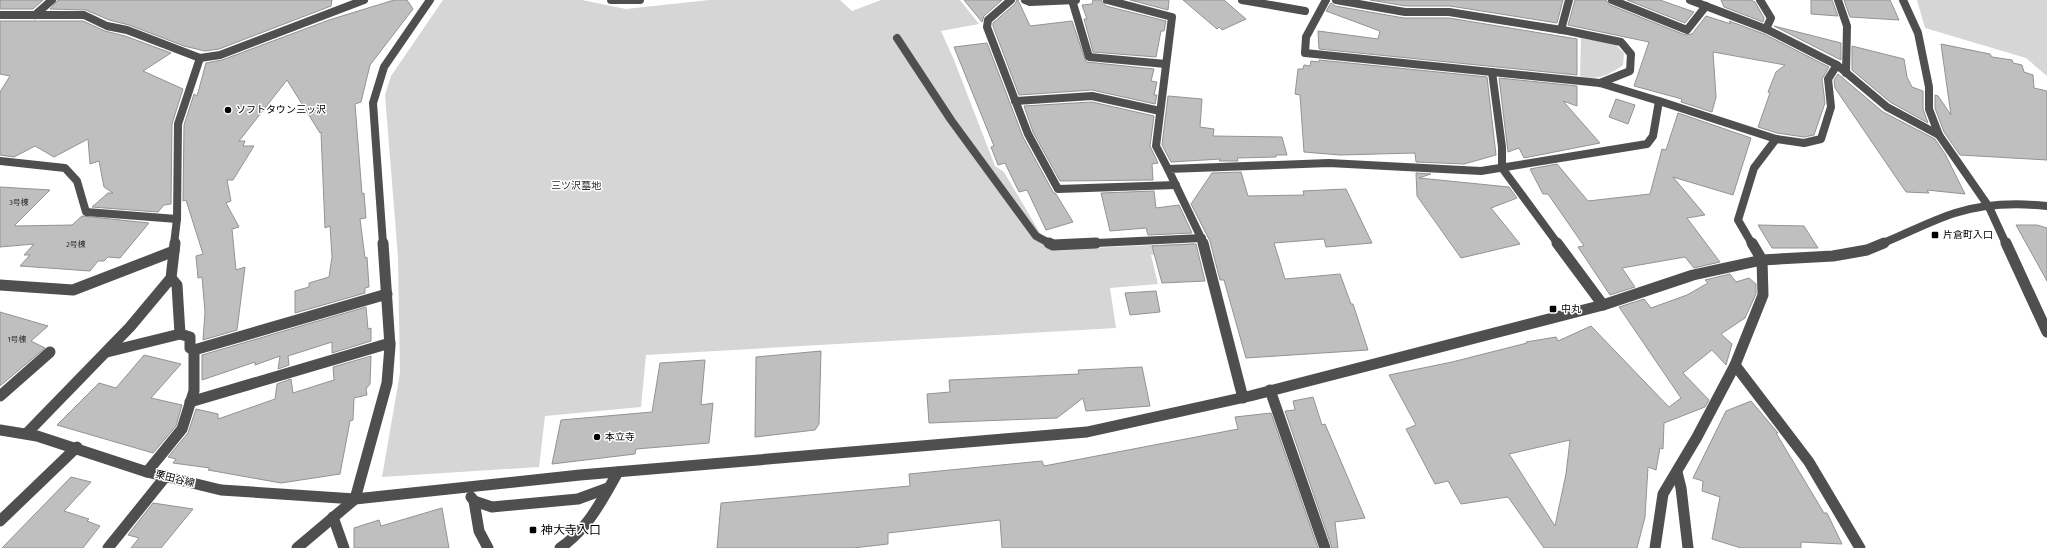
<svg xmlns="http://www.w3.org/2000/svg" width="2047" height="548" font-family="'Fira Sans Condensed','Noto Sans JP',sans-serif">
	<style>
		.green { fill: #d6d6d6 }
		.building { fill: #bfbfbf; stroke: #939393; fill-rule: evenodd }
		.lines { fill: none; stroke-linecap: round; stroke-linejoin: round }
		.minor-far1 { stroke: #4f4f4f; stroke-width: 8 }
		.minor { stroke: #4f4f4f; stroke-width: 11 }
		.poi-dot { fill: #000; stroke: #fff; stroke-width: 1.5 }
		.labels { text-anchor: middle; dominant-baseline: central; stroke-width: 3; stroke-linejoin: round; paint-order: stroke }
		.number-label { font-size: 8px; fill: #303030 }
		.poi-label { font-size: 10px; fill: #000; stroke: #fff; text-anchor: start }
		.park-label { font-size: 10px; fill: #2d2d2d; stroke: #fff }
		.street-label { font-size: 10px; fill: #000; stroke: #fff }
		.near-poi-label { font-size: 12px; fill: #000; stroke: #fff; text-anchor: start }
	</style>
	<rect width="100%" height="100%" fill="#fff"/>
	<g class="green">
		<polygon points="443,0 582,0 626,9 709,0 840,0 852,11 881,0 960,0 979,24 941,31 954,60 995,166 1004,172 1050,250 1194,243 1196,252 1151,255 1158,284 1110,288 1116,328 646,355 641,407 545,416 539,467 382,477 400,373 398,257 385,95 391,76"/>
		<polygon points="1917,0 2047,0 2047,76 2026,58 1925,28"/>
		<path d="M1581,38L1615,44L1624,53L1623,65C1610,75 1596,81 1580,76Z"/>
	</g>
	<g class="building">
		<polygon points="0,0 43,0 33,9 0,9"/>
		<polygon points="58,0 332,0 331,6 219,49 205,51 184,46 129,25 109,20 86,10 50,9"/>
		<polygon points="394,0 407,0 413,9 370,65 361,102 355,104 362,194 364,193 366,218 360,219 365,258 367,257 369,287 365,288 365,293 295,313 295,291 309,287 309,283 329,277 332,257 330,226 325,228 321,132 320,133 287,80 239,141 245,141 243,146 254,146 233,180 227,180 231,201 226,203 239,227 232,229 236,270 245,267 237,330 203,340 205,312 202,277 198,278 196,256 203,254 186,200 183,201 184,125 194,94 197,96 206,63 222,60 329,20"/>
		<polygon points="964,0 1002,0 984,16 982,22"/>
		<polygon points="1017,0 1018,0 1030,26 1072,21 1086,62 1154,69 1151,81 1157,82 1154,95 1157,95 1155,104 1092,90 1019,95 993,26 993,23 1015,4"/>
		<polygon points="1093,0 1101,0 1106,6 1166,21 1164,31 1161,31 1156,57 1093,52 1084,19 1087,19 1082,5 1092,4"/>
		<polygon points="1130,0 1169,0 1168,10"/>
		<polygon points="1183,0 1224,0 1246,19 1222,30 1219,27 1217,29"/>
		<polygon points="1370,0 1563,0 1557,23 1450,6 1406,6"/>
		<polygon points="1575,0 1606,0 1610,5 1685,35 1692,34 1706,16 1731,24 1729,21 1764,34 1829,67 1822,79 1825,103 1814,135 1804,137 1777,133 1758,127 1770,93 1768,92 1776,72 1785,65 1713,52 1716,97 1712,112 1681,102 1682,99 1634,86 1649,42 1568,25"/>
		<polygon points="1627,0 1660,0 1694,12 1685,23"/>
		<polygon points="1721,0 1751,0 1755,2 1764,18 1763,22 1724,7"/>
		<polygon points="1811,0 1832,0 1838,16 1811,14"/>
		<polygon points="1844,0 1890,0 1899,20 1850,17"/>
		<polygon points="1331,3 1335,6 1404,18 1449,18 1577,39 1577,75 1319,49 1318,31 1378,39 1380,31 1326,11"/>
		<polygon points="0,21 83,21 105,31 125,36 171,53 143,71 183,89 172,124 171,204 164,205 158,212 92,207 108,193 113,193 104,187 99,161 90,164 88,139 54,157 35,146 14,157 0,155 0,92 10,76 0,74"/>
		<polygon points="1774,26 1841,43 1841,60"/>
		<polygon points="987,43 1023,137 1053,192 1056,194 1073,222 1046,230 1027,190 1019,192 1005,163 998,165 991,147 994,146 954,47"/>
		<polygon points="1941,44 1990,54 1992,57 2012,60 2013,63 2022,65 2024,72 2033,75 2034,88 2047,91 2047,160 1960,155 1944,132 1935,108 1935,95 1938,96 1951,115"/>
		<polygon points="1852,46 1904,59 1907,77 1912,87 1923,91 1923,109 1928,123 1890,102 1852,70"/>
		<polygon points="1319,60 1487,77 1496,155 1464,164 1416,162 1415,153 1340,155 1304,152 1300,95 1295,94 1298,69 1303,69 1304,65 1310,66 1311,61 1319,62"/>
		<polygon points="1838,74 1883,112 1935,139 1945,154 1965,194 1927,190 1929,193 1906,192 1835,88 1834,80"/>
		<polygon points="1499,78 1577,86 1577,106 1563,101 1600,143 1524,158 1519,148 1508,152"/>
		<polygon points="1168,96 1202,99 1200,127 1214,129 1213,136 1282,137 1287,155 1276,155 1276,157 1237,158 1238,161 1219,161 1221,159 1171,162 1162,145"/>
		<polygon points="1616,99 1635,105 1628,124 1609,117"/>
		<polygon points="1092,102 1154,116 1150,146 1158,163 1152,164 1153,180 1060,181 1033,132 1024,106"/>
		<polygon points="1678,113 1751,138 1733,195 1673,177 1705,215 1687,218 1720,262 1694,268 1685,257 1622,268 1635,287 1610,295 1578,247 1584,246 1548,194 1543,194 1530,169 1557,164 1588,201 1650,194 1662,149 1666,150"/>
		<polygon points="1241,172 1248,196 1304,195 1303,191 1346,189 1372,243 1326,247 1324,239 1274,243 1285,279 1340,274 1351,304 1353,304 1368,350 1246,358 1224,280 1220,280 1210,241 1191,204 1212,173"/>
		<polygon points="1416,173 1431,174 1419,178 1509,187 1517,198 1491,208 1520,244 1461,258 1417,196"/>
		<polygon points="0,187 50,190 14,226 72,225 82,216 149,223 120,258 108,257 104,261 98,261 90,271 20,266 30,255 24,255 34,244 0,247"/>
		<polygon points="1154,191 1156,208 1179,205 1192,233 1148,235 1146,228 1110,231 1101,193"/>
		<polygon points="1758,225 1804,226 1818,248 1772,248"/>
		<polygon points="2016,225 2037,225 2047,228 2047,281"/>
		<polygon points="1196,244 1205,281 1162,283 1152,246"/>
		<path d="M1730,274L1736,282L1749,278L1756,284V294L1745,318L1721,334L1732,344L1726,365L1712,350L1683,373L1709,400L1705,407L1664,423L1663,449L1660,448L1656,470L1648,467L1645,517L1637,548H1544L1508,497L1461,504L1448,481L1435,484L1406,429L1416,425L1389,375L1452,362L1527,343L1526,342L1556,337L1558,341L1591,326L1669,407L1681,398L1619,307L1644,299L1651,308L1687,295L1708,283L1705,280ZM1570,440L1566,474L1555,526L1509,454Z"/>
		<polygon points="1156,291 1160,312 1130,315 1125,293"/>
		<polygon points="366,307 368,329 371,328 371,341 332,353 332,342 288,356 289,365 278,369 280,356 255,365 255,362 202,380 202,355"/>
		<polygon points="0,312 48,326 31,341 45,348 0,386"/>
		<polygon points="821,351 819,424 815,430 755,437 756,357"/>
		<polygon points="144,355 181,364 151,398 182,405 176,426 153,453 57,425 99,383 116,388"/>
		<polygon points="371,356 370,384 366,389 367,395 354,398 353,420 350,421 340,474 281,483 208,470 210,468 173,463 176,459 168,457 188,433 196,409 218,414 218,419 275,399 277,384 291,379 293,393 334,380 333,367"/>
		<polygon points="705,360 701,405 713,403 709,443 636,449 635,454 552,464 561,420 652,412 660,363"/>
		<polygon points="1142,367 1150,406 1086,411 1083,398 1057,418 929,423 927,394 950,392 949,380 1079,374 1078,370"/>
		<polygon points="1313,397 1322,425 1325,424 1365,518 1335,522 1338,548 1332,548 1285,411 1295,410 1293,401"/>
		<polygon points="1751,401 1778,433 1776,433 1824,513 1827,513 1842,544 1801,542 1801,548 1741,548 1712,539 1720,497 1702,491 1703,481 1693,478 1726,411"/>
		<polygon points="1271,413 1318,548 1002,548 1000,520 888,533 888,544 853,548 717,548 721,503 910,486 909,474 1042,461 1044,466 1238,429 1235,417"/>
		<polygon points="71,477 91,482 64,511 89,519 87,521 100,526 83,548 2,548"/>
		<polygon points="153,503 193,509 161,548 131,548 139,538 128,535"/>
		<polygon points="442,508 449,548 354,548 354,528 379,520 381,526"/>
	</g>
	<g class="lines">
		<g class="minor-far1">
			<polyline points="611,0 640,0"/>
			<polyline points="1011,0 988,20 987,27 1028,134 1058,189 1176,185"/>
			<polyline points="1025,0 1030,2 1076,0"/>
			<polyline points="1072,0 1089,57 1166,64"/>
			<polyline points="1107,0 1172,17 1156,146 1168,169"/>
			<polyline points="1242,0 1305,11"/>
			<polyline points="1336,0 1405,12 1449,12 1568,31 1621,42 1631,54 1630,71 1600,83"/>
			<polyline points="1612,0 1687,30 1706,6"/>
			<polyline points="1690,0 1766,29 1837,65 1887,107 1939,135 1989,207 2006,244"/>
			<polyline points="1760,0 1771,18 1766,29"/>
			<polyline points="1838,0 1847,26 1846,73"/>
			<polyline points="1903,0 1918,33 1929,87 1929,109 1939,135"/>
			<polyline points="0,15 84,15 107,26 127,30 200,58 220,55 364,0"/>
			<polyline points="35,15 52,0"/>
			<polyline points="1561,30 1569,0"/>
			<polyline points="897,38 951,120 1036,236 1051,244"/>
			<polyline points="1492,72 1502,147 1502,168 1558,244"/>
			<polyline points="1015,101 1092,96 1160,111"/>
			<polyline points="1659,101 1776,139 1804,143 1821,139 1831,107 1828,79 1837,65"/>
			<polyline points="0,161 65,168 77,181 86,212 177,219"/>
			<polyline points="174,244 177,219 178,124 200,58"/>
			<polyline points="383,244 373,103 384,67 430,0"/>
			<polyline points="1075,244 1202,238"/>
			<polyline points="1204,244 1168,169 1329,163 1481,171 1647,144 1653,136 1659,101 1600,83 1305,53 1306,37 1326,0"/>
			<polyline points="1752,244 1738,220 1754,168 1776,139"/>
			<path d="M1881,244C1906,234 1930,221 1955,213C1984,204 2018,203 2047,206"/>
		</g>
		<g class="minor">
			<polyline points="1049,243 1053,245 1096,243"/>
			<polyline points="1203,243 1243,398"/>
			<polyline points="1557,243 1603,305"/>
			<polyline points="2006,243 2047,332"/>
			<polyline points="0,285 73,290 174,251"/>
			<polyline points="194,350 387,294"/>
			<polyline points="107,352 180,334 177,285 171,278"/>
			<polyline points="1735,365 1809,462 1860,548"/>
			<polyline points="1270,390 1325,548"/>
			<polyline points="0,396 50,352"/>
			<polyline points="190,402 390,343"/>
			<polyline points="0,430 37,436 147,472 221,490 355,499 580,475 1087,432 1250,396 1603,305 1693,275 1762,260 1833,256 1867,250 1884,243"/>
			<polyline points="27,433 130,327 171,278 175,243"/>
			<polyline points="147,472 182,429 194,391 194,350 190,348 190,337 180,334"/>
			<polyline points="1677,472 1681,488 1688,548"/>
			<polyline points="471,497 474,501 479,531 488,548"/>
			<polyline points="474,501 492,507 578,499 608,488"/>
			<polyline points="333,517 344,548"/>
			<polyline points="0,521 77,447"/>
			<polyline points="108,548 166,476"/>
			<polyline points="297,548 355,499 387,383 390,346 383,243"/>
			<path d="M560,548C588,529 602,500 618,472"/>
			<polyline points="1655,548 1663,494 1697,437 1735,365 1763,295 1762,260 1752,243"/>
		</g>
	</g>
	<g class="poi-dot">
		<circle cx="228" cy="110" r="4"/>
		<rect x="1931" y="231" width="8" height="8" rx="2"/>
		<rect x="1549" y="305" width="8" height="8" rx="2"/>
		<circle cx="597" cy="437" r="4"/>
		<rect x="529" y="526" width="8" height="8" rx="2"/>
	</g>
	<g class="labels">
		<g class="number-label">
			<text x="19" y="202">3号棟</text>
			<text x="76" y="244">2号棟</text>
			<text x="17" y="339">1号棟</text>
		</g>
		<g class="poi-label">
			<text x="236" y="110">ソフトタウン三ッ沢</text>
			<text x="1943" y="235">片倉町入口</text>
			<text x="1561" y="309">中丸</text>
			<text x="605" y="437">本立寺</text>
		</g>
		<g class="park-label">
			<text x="576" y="186">三ツ沢墓地</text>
		</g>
		<g class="street-label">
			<text transform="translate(175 479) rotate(14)">栗田谷線</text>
		</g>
		<g class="near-poi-label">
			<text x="541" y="530">神大寺入口</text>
		</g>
	</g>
</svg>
